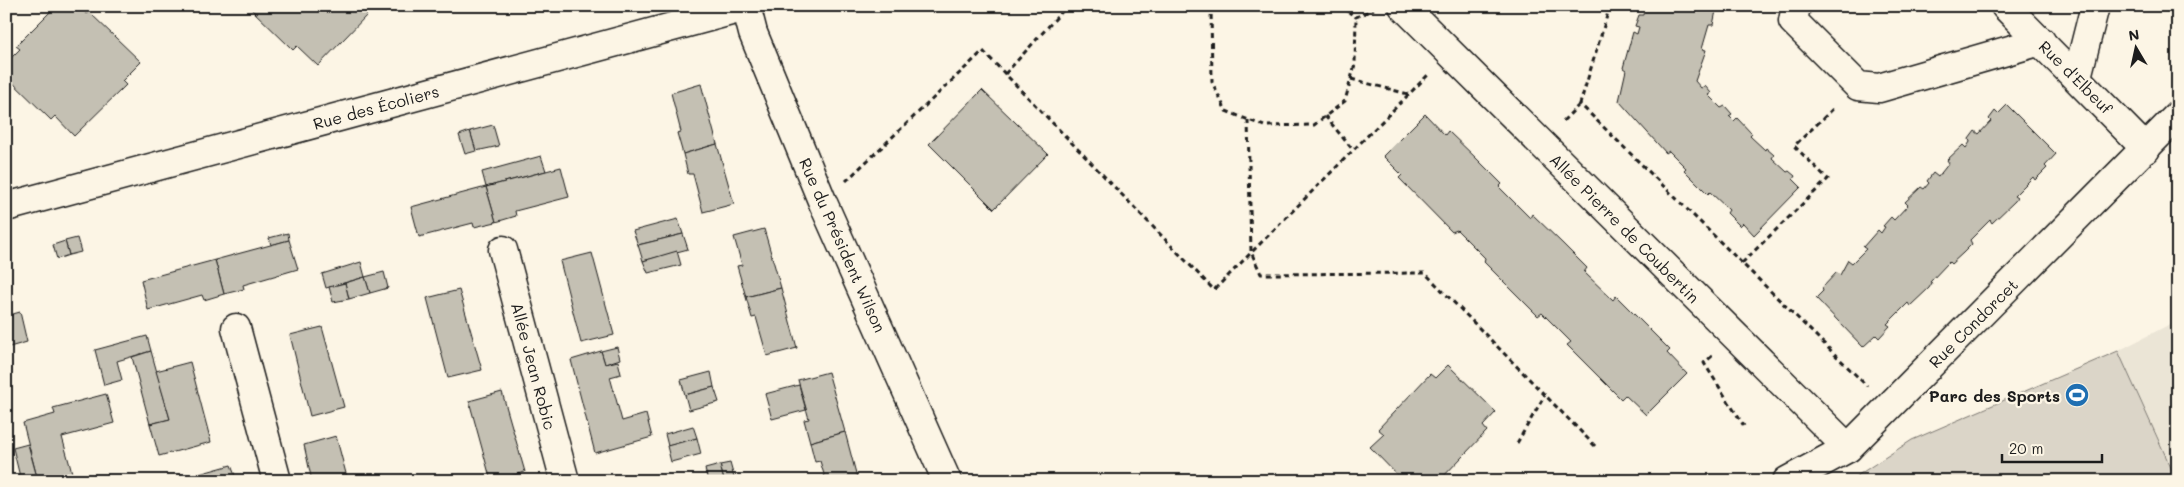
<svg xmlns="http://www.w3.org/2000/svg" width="2184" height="487" font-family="Mali,sans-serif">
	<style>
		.built { fill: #ebe5d6 }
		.green { fill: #dbd5c8; stroke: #7c7872 }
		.building { fill: #c4c0b3; stroke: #1c1c1c }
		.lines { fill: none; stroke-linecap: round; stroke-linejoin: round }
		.minor-casing { stroke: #1c1c1c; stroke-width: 31 }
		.path { stroke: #1c1c1c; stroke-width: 3; stroke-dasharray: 5 4; stroke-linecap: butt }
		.minor { stroke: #fcf5e5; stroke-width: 28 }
		.labels { text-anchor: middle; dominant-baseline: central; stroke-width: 4.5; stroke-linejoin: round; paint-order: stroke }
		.street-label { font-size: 16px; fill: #1c1c1c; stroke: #fcf5e5 }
		.poi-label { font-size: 16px; font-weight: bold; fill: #1c1c1c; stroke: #fcf5e5; text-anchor: end }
	</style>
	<rect width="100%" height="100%" fill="#fcf5e5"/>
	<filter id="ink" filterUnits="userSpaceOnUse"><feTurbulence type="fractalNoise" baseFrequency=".02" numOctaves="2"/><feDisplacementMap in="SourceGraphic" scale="10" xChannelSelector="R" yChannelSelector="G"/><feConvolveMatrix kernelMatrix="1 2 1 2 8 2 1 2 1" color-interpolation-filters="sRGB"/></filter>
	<g filter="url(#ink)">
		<polygon class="built" points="2178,320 2178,481 2118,351"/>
		<polygon class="green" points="2118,351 2177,481 1849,481 1912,440"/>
		<g class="building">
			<polygon points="56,6 78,6 86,14 89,12 141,62 122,81 126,85 74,136 55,116 51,120 6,76 6,63 20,49 16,46"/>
			<polygon points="248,6 367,6 363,10 367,15 318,66 297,46 293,50"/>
			<polygon points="1645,6 1717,6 1713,25 1709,25 1702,49 1706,50 1695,81 1701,88 1705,86 1711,93 1708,95 1721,108 1725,106 1732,114 1729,116 1734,121 1737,118 1752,134 1750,136 1765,150 1766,148 1774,155 1772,158 1787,172 1789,171 1795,176 1793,179 1801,187 1754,235 1743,223 1740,226 1727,213 1729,210 1710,192 1708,194 1684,170 1686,168 1669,151 1666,153 1619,101 1626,70 1623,68 1633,32 1637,34 1639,27 1635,26 1639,15 1643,15"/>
			<polygon points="701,84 717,144 683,154 677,133 681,132 671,93"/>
			<polygon points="982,90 1048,154 994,209 929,144"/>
			<polygon points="2007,105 2056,154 2045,166 2047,168 2035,180 2033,177 2014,196 2017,198 2015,201 1992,223 1990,220 1970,240 1972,244 1963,253 1951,264 1949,262 1930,282 1932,283 1929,288 1910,306 1908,303 1887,324 1890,326 1879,338 1876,335 1863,347 1816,298 1823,291 1822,288 1837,272 1840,275 1848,260 1852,263 1866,249 1863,247 1878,230 1881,233 1885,227 1883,226 1891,217 1894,220 1908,205 1905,202 1921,187 1924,189 1929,183 1927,181 1933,173 1938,177 1949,163 1947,160 1963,145 1966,148 1970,142 1969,139 1975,131 1979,134 1991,121 1989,119 1995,111 1998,114"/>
			<polygon points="1425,114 1445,135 1448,131 1477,159 1502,184 1499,187 1530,218 1532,214 1563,244 1587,268 1584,272 1613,300 1616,296 1670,350 1667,353 1687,374 1646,415 1625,395 1621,399 1567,345 1571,342 1542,313 1538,316 1484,262 1485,258 1457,230 1452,232 1399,178 1402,175 1383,156"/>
			<polygon points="493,125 499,146 476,151 470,131"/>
			<polygon points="470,131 476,151 465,154 459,135"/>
			<polygon points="717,144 734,204 703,212 693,174 688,174 683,154"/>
			<polygon points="541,156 546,171 486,187 482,172"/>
			<polygon points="561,167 569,197 515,211 516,216 496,222 486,187"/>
			<polygon points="486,187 496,222 474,227 473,223 419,237 411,207"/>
			<polygon points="678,219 683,234 638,245 633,231"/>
			<polygon points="764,229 781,288 746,297 737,266 742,265 734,237"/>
			<polygon points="288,233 289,240 271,245 269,238"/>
			<polygon points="683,234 688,249 643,261 638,245"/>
			<polygon points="77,238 81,252 69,255 65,241"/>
			<polygon points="289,240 298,269 243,285 244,289 224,294 215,260"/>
			<polygon points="65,241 69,255 57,259 53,245"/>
			<polygon points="677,251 681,265 648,273 643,261"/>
			<polygon points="592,253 614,335 581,343 560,261"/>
			<polygon points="215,260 224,294 204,300 202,295 148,310 141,280"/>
			<polygon points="361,262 365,277 326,288 322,274"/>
			<polygon points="384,272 388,288 370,293 365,277"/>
			<polygon points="365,277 370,293 349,299 345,283"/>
			<polygon points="345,283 349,299 333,302 329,287"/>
			<polygon points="781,288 797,348 767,356 756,317 752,318 746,297"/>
			<polygon points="459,290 482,370 448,378 427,298"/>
			<polygon points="20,312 27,342 6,348 6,316"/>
			<polygon points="322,327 344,407 310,416 290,335"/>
			<polygon points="147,336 151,351 117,361 122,380 104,385 95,350"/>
			<polygon points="617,347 620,359 605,364 601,351"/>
			<polygon points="151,351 170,419 150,424 132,357"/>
			<polygon points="601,351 605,364 618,361 621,374 610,377 622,421 646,414 652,437 595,453 571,360"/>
			<polygon points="190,362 211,442 159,456 150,424 170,419 156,371"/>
			<polygon points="1448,365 1496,412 1483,426 1487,431 1439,481 1403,481 1370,447 1384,434 1378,429 1430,374 1435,378"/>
			<polygon points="711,372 714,387 685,395 681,380"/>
			<polygon points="828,372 845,432 810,442 804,420 809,419 798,380"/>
			<polygon points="799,385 806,410 772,419 765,394"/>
			<polygon points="714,387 719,402 689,410 685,395"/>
			<polygon points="502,392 525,472 491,481 469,401"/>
			<polygon points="106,394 114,423 62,437 74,480 38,481 23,423 55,414 53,408"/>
			<polygon points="693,426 697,438 668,446 665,434"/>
			<polygon points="845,432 858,481 826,481 820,461 815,462 810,442"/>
			<polygon points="336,436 348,481 312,481 304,445"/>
			<polygon points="697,438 701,454 671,462 667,446"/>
			<polygon points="28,444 38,481 21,481 13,448"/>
			<polygon points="730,463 735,481 724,481 720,465"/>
			<polygon points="231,465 237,481 201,481 199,474"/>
			<polygon points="720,465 724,481 708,481 705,469"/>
		</g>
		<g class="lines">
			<g class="minor-casing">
				<g id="minor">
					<polyline points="746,6 753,33 823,203 947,481"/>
					<polyline points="1403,6 1848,448"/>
					<polyline points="1796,6 1793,21 1858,86 1879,88 2041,41"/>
					<polyline points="2005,6 2146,149"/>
					<polyline points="2077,77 2095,6"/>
					<polyline points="6,207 746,7"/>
					<polyline points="503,250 565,481"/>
					<polyline points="236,328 277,481"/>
					<polyline points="1787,481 1848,448 2178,115"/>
				</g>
			</g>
			<g class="path">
				<polyline points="1211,6 1212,82 1226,111 1264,126 1314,125 1345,101 1355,64 1356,17"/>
				<polyline points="1340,6 1356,17 1374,9"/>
				<polyline points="1610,6 1580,104 1867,386"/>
				<polyline points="1005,74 1067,6"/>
				<polyline points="1351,79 1408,94"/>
				<polyline points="1325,116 1353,150"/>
				<polyline points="1248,120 1251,252 1261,274 1425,273 1595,446"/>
				<polyline points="1563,121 1580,104"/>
				<polyline points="846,181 983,51 1214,290 1428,75"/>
				<polyline points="1742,263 1828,179 1794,146 1835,107"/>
				<polyline points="1712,356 1704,363 1744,426"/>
				<polyline points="1517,443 1545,395"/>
			</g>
			<use href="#minor" class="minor"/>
		</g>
	</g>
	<defs>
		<g id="stadium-disc" transform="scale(1.25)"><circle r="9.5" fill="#1f6fb2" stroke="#fcf5e5"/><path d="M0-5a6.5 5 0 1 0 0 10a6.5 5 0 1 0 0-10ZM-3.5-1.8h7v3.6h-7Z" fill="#fff"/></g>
	</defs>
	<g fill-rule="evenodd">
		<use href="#stadium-disc" x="2077" y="395"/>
	</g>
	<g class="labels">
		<g class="street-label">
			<text transform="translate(2076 77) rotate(45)">Rue d'Elbeuf</text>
			<text transform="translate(376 107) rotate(-15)">Rue des Écoliers</text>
			<text transform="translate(1625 228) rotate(45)">Allée Pierre de Coubertin</text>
			<text transform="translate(843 245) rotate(66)">Rue du Président Wilson</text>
			<text transform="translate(1973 323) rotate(-45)">Rue Condorcet</text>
			<text transform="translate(534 366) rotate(75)">Allée Jean Robic</text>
		</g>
		<g class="poi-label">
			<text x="2060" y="395">Parc des Sports</text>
		</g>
	</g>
	<rect width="2184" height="487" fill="none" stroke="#fcf5e5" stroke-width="25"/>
	<rect x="12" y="12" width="2159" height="462" fill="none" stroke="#1c1c1c" stroke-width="2" filter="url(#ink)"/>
	<g transform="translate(2136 48) rotate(351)" stroke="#fcf5e5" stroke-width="4" paint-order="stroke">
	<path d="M0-4L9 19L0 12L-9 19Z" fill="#1c1c1c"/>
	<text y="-8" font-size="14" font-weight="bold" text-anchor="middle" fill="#1c1c1c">N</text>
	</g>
	<path d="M2002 454v8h100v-8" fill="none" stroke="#1c1c1c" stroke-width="2.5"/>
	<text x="2009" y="454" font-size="15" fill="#1c1c1c" stroke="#fcf5e5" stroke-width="4" paint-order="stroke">20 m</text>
</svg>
